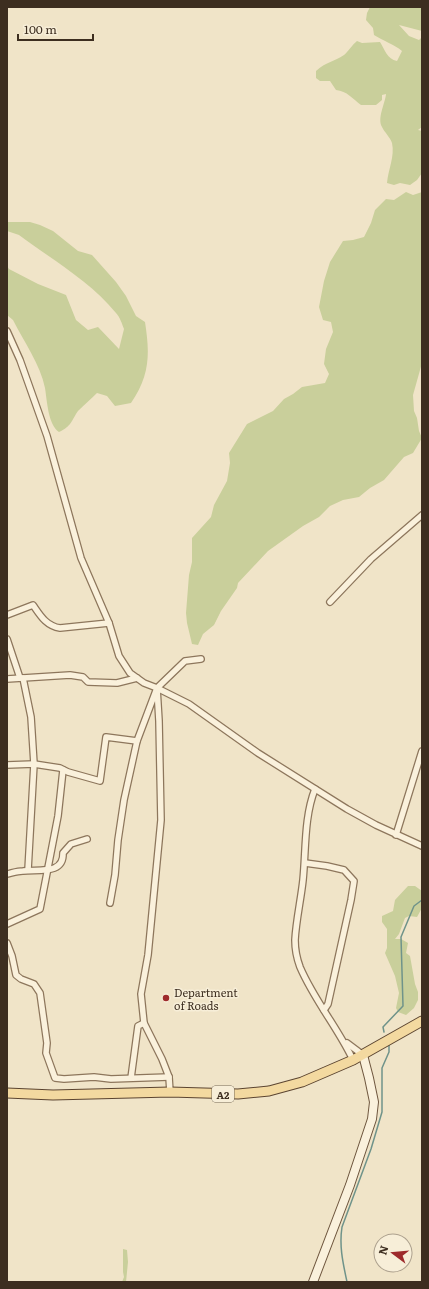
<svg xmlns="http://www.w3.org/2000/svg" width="429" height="1289" font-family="Literata,serif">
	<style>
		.green { fill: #c9cf9b }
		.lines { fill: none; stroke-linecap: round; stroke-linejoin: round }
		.stream { stroke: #6f938a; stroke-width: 1.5 }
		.minor-casing { stroke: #8d765c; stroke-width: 8 }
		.secondary-casing { stroke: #6f573f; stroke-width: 10 }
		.primary-casing { stroke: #5b4430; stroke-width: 11 }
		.minor { stroke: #faf1dc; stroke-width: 5.5 }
		.secondary { stroke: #faf1dc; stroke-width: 8 }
		.primary { stroke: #f3d9a0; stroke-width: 9 }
		.poi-dot { fill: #9e2a2b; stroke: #f7eed8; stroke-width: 1.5 }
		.labels { text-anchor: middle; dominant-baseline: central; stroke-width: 3; stroke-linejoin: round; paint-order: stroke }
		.shield { fill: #f7eed8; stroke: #756857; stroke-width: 1 }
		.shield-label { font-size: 10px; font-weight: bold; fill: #3d2e20 }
		.poi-label { font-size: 11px; fill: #3d2e20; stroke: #f7eed8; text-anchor: start }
	</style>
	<rect width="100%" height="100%" fill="#f0e4c8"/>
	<g class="green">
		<path d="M370,7H422V31L399,25L409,36L419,40L422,37V127L418,130L422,131V173L417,180L410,185L400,183L394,185L387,183C388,170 395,156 392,143C390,137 385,133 382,127C377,118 385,104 386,94L382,95V100L376,105H361C353,99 347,91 336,90L330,81H320L316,78V71C327,61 334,62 344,55C347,53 352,45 357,41L362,43L380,42C385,50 387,59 397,61L402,51C394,44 383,41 374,35L373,28L366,20L367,13Z"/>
		<polygon points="406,192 413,195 422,192 422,363 413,395 414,411 417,418 419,431 422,438 413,453 404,457 384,480 370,488 359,497 343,500 330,506 319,517 303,526 268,551 238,583 237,588 221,611 214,625 203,634 198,645 192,644 187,623 186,613 189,575 192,562 192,538 211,517 214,505 227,481 230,463 229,453 247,424 273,411 284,399 293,394 302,387 325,383 329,374 324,364 326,349 333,332 331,322 323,320 319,307 324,281 330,262 343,241 353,240 364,237 371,223 375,210 386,199 394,200"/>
		<path d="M7,222H30L40,225L53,231L78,251L92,255L116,282L126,296L136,316L145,322C150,354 150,375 131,403L115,406L107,396L97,393C91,399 84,405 78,411C71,421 72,426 59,432C48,425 47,400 45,388C40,364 24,342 13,320L7,315V266L9,269L38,284L66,295L76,320L88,330L98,327L119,349L124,329C122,324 120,317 116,313C90,281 51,259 19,235L7,231Z"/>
		<polygon points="408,886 415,886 422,891 421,901 422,908 417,917 409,916 405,918 399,934 395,939 401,939 408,943 406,953 410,956 415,984 418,992 418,1000 414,1008 406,1015 398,1012 396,1008 399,993 395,976 385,953 387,948 387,929 382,922 382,916 393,911 395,900"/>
		<polygon points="123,1249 127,1250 128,1262 126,1282 122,1282 124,1277 123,1272"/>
	</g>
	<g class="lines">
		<g class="stream">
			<polyline points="384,1032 383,1027 403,1006 401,937 414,906 422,900"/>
			<path d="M347,1282C343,1263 339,1246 342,1227L371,1149L382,1112V1068L389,1052V1045"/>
		</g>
		<g class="minor-casing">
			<g id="minor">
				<polyline points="7,331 20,360 47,436 81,558 109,623 119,656 130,673 144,683 157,688 159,721 161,820 148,955 141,994 144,1023 162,1059 169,1077 170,1092"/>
				<polyline points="330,602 371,559 422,515"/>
				<path d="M7,615L33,605C40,615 46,626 60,628L109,623"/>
				<polyline points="7,639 20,678"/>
				<polyline points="23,678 31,717 34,764 28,870"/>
				<polyline points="7,679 70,675 83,677 88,682 117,683 137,678"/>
				<polyline points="157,688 189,704 258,753 347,809 376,825 422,846"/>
				<polyline points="7,765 34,764 60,768 68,772 100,781 106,737 137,741"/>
				<path d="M315,789C304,817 306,850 303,880C301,899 296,921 295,940C295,950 297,959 300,967C314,1000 338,1028 353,1060"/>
				<polyline points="396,835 422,751"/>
				<polyline points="305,863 327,866 344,870 354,881 351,900 328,1004 324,1010"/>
				<path d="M7,874C12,873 17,871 23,871C38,869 64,875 63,853L71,844L87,839"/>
				<polyline points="110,903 115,875 118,840 124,800 137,741 157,688 185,661 201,659"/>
				<polyline points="7,924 40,909 58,816 63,770"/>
				<polyline points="7,943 12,956 16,975 21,979 34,984 40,993 47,1043 46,1053 55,1078 64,1079 94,1077 111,1079 169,1077"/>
				<polyline points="347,1043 363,1055"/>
				<polyline points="131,1078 138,1026 144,1023"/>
			</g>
		</g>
		<g class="secondary-casing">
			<polyline id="secondary" points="313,1282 350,1185 372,1119 374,1102 369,1078 363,1055"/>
		</g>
		<g class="primary-casing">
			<polyline id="primary" points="7,1093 53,1095 170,1092 238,1094 269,1091 302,1082 353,1060 422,1021"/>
		</g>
		<use href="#minor" class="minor"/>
		<use href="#secondary" class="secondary"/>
		<use href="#primary" class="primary"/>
	</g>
	<circle class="poi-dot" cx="166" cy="998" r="4"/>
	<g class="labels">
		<rect class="shield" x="212" y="1086" width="22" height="16" rx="3"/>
		<g class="shield-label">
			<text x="223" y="1094">A2</text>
		</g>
		<g class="poi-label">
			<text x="174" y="992">Department<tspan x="174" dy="13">of Roads</tspan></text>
		</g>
	</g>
	<rect width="429" height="1289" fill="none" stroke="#3d2e20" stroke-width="16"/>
	<g transform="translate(393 1253) rotate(286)"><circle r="19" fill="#f7eed8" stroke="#ada18e"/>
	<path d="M0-3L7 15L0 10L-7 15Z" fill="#9e2a2b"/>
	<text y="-6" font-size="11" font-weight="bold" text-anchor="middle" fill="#3d2e20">N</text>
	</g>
	<path d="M18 34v6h75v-6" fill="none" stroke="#3d2e20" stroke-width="2"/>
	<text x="24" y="34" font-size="12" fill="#3d2e20" stroke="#f7eed8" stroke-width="3" paint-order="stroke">100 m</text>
</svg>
